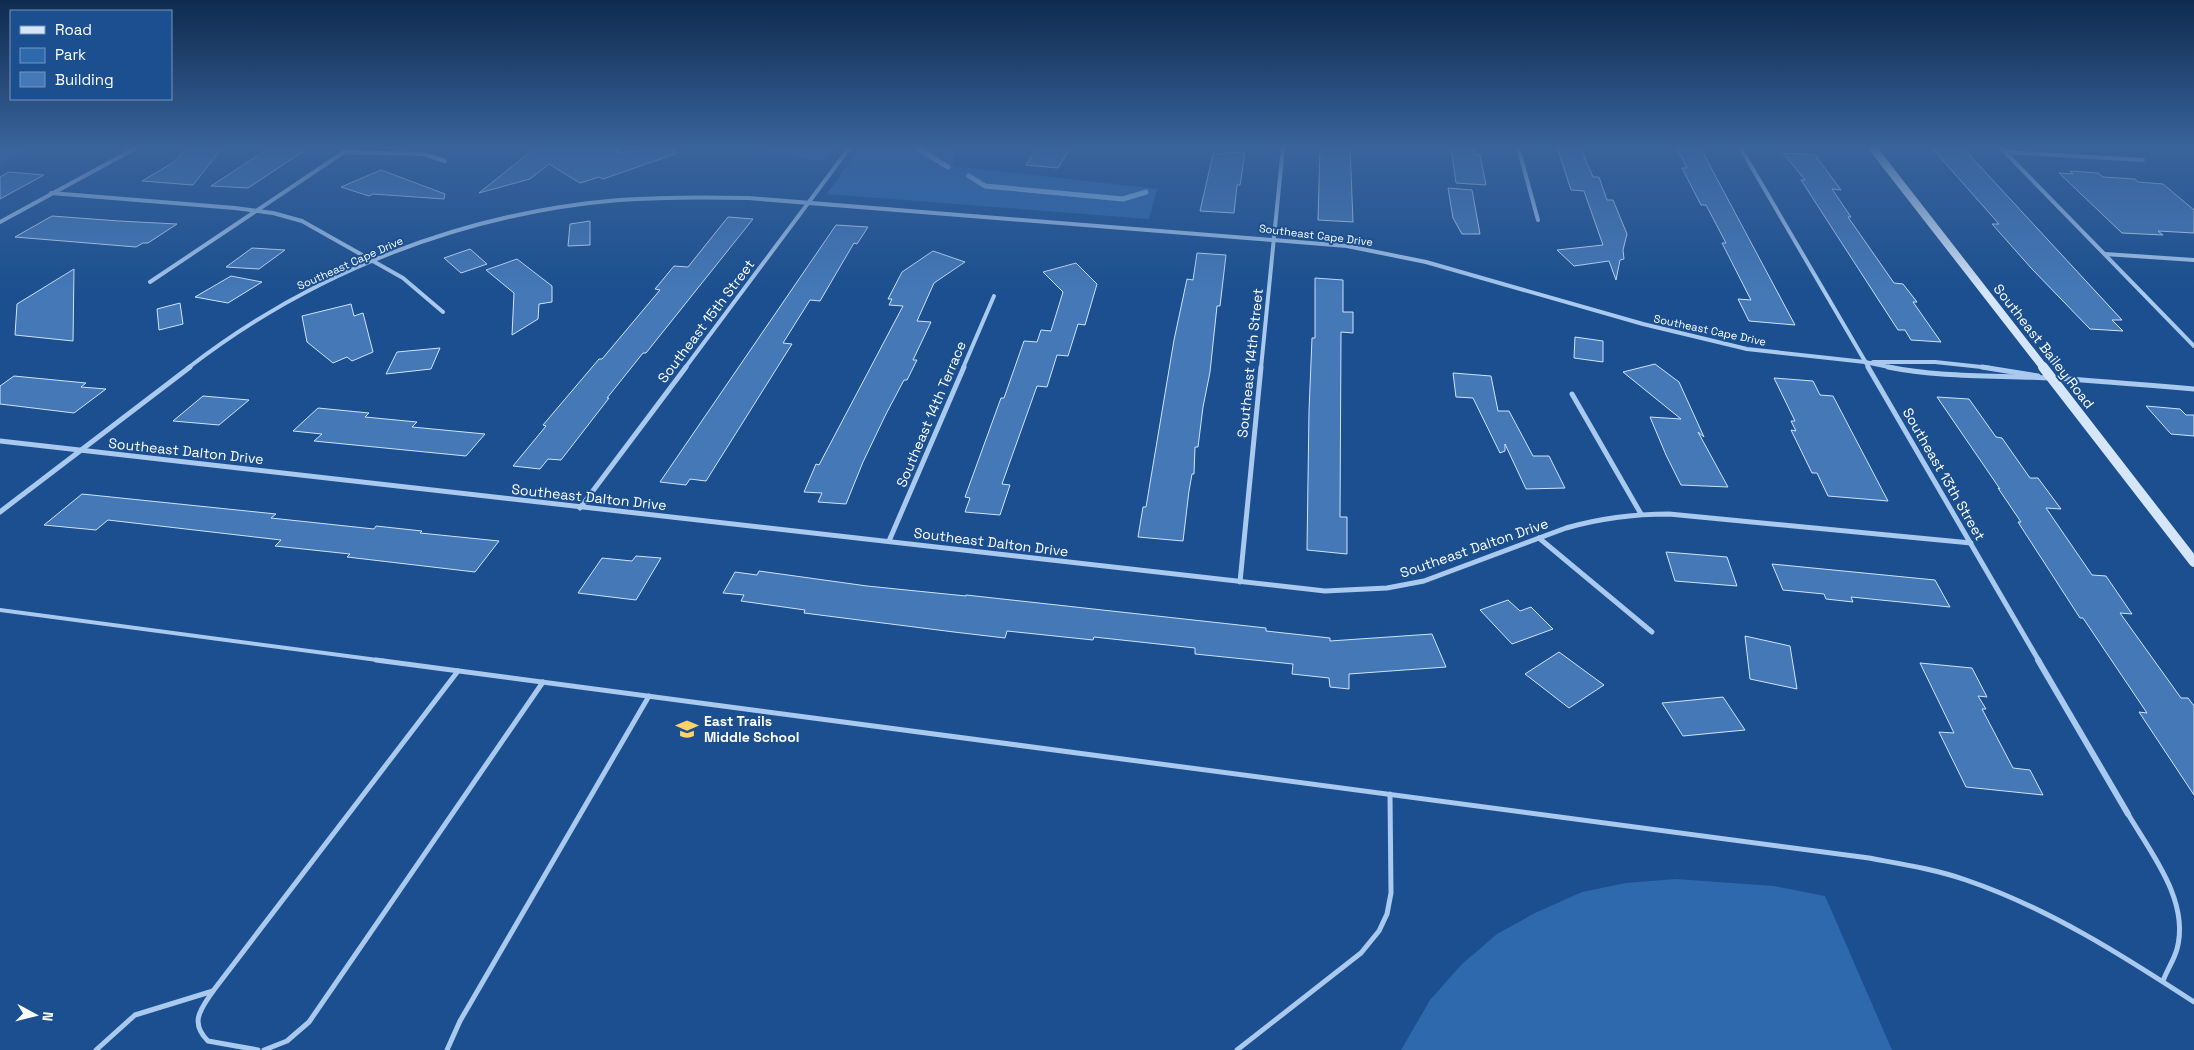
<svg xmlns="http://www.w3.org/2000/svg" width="2194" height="1050" font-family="'Space Grotesk',sans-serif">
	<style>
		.green { fill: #2e69ad }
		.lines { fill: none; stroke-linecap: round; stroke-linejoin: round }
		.stream { stroke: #9cc4f0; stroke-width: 5 }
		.building { fill: #4478b7; stroke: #cfe3fa }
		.service-far1 { stroke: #a9c9ee; stroke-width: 4 }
		.service { stroke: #a9c9ee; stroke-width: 5 }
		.minor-far2 { stroke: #a9c9ee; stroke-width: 4 }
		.minor-far1 { stroke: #a9c9ee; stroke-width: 5 }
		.minor { stroke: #a9c9ee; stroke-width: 6 }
		.secondary-far1 { stroke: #d6e6fa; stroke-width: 8 }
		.secondary { stroke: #d6e6fa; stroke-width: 10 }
		.labels { text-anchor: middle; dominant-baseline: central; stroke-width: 4; stroke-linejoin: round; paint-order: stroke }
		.far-street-label { font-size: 11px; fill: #fff; stroke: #1b4f8f }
		.street-label { font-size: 14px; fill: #fff; stroke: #1b4f8f }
		.poi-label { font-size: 14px; font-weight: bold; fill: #fff; stroke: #1b4f8f; text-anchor: start }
	</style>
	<rect width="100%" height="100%" fill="#1b4f8f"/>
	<g class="green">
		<polygon points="0,147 33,147 0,164"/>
		<polygon points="742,147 835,147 823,162"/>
		<polygon points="860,147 955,147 953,166 1157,189 1149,219 827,194"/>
		<polygon points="1676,879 1774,886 1825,896 1892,1050 1401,1050 1430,1000 1462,964 1497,934 1535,913 1582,892 1626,883"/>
	</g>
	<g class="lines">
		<g class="stream">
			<polyline points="915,147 948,167"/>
			<polyline points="969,176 985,186 1123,199 1146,192"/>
		</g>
	</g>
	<g class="building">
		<polygon points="187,147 223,147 193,185 142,181 174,162"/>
		<polygon points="271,147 310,147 248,188 211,186"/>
		<polygon points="523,147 617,147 618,153 673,147 675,154 603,179 599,177 580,183 549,164 530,179 479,193 530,152"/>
		<polygon points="1038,147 1071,147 1058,168 1026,165"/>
		<polygon points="1320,147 1350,147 1353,222 1318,220"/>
		<polygon points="1451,147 1473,149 1474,154 1480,155 1486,185 1456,183"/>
		<polygon points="1557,147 1580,147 1593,177 1599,177 1607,200 1613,200 1627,234 1623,250 1624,259 1620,260 1616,280 1609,261 1574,266 1557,250 1603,245 1584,191 1571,190"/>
		<polygon points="1676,147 1700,147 1795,325 1749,321 1738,299 1751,300 1722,243 1726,243 1706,205 1701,205 1682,168 1687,168"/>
		<polygon points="1931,147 1962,147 2122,320 2112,320 2123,331 2090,329 2032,269 1992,224 1999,224"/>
		<polygon points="1225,152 1245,153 1240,185 1237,185 1234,213 1200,211 1213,154 1224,154"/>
		<polygon points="1783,153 1815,155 1841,190 1832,189 1851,217 1848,217 1894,283 1903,284 1917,302 1913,302 1941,342 1911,340 1905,330 1898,330 1801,180 1805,180"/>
		<polygon points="381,170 445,194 444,199 373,194 369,196 341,187"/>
		<polygon points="2070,171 2098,173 2103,177 2135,179 2138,182 2163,184 2194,210 2194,233 2158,231 2163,235 2122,233 2059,173 2073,174"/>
		<polygon points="9,172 44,175 0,199 0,177"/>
		<polygon points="1448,188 1472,190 1480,234 1462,234 1453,218"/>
		<polygon points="52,216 119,221 177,224 148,243 143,243 136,247 15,237"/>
		<polygon points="728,217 753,219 646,353 643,353 607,398 609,398 561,460 548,459 540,469 513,466 546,426 543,425 599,359 602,359 660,290 655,289 674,266 688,267"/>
		<polygon points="590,221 590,245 568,246 570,224"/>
		<polygon points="836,225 868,227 857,244 854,243 820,301 810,300 783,343 792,344 706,481 690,479 686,485 660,482"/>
		<polygon points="252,248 285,250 259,269 226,267"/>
		<polygon points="470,249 487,264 461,273 444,258"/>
		<polygon points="933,251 965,262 934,283 917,321 931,322 913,360 917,360 907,380 904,380 886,414 863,462 846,504 818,502 822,493 804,492 816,464 819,465 903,306 889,305 892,299 888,299 902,272"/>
		<polygon points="1197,253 1226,255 1220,306 1217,306 1210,372 1203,407 1198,447 1195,447 1194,474 1192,474 1189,491 1183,541 1138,537 1143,507 1146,507 1174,340 1187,279 1193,280"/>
		<polygon points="517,259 552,286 552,302 539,304 538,319 512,335 514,293 486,270"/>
		<polygon points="1076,263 1097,284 1085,325 1078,324 1068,356 1057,355 1047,387 1037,386 1002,484 1010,485 1000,515 965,512 970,498 965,497 1001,398 1004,398 1024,341 1037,342 1041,330 1051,331 1063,292 1043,272"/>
		<polygon points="74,269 73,341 15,335 17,304"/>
		<polygon points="231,276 262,282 228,303 195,297"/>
		<polygon points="1315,278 1343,280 1343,312 1353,312 1353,333 1341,332 1340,517 1347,517 1347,554 1307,550 1309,411 1312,338 1315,338"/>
		<polygon points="180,303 183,324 159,330 157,309"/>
		<polygon points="351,304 354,316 363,313 373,352 352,361 347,357 333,363 307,342 302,316"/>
		<polygon points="1575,337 1603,341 1603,362 1574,358"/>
		<polygon points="440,348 431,369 386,374 397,352"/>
		<polygon points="1655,364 1679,382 1704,437 1698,432 1728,487 1681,485 1666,455 1650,417 1681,419 1623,372"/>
		<polygon points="1453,373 1491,376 1498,411 1509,411 1533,456 1549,456 1565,488 1526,489 1505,444 1505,451 1500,453 1473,398 1456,397"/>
		<polygon points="14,376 86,383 81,387 106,389 74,413 0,404 0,386"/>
		<polygon points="1774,378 1813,381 1820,395 1833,396 1888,501 1828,496 1817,473 1812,473 1791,430 1796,431 1791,421 1795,421"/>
		<polygon points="203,396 249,400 219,425 173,421"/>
		<polygon points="1937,397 1969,399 1996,437 2002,438 2030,478 2038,478 2061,509 2046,508 2092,575 2106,576 2132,614 2120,613 2181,698 2188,698 2194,706 2194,795 2139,712 2147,713 2083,618 2080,618 2018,522 2021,522 1998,488 2000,489"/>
		<polygon points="2146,406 2180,409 2186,415 2194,415 2194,436 2171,434"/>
		<polygon points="318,408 369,413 365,417 417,422 412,427 485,434 466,456 314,441 322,434 293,431"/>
		<polygon points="82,494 276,514 271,518 374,529 376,526 422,531 420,533 499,541 475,572 347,557 350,554 275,546 281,540 108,520 96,530 44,525"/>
		<polygon points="1666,552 1727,557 1737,586 1675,581"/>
		<polygon points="636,556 661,558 636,600 578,593 602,558 632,561"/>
		<polygon points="1772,564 1935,580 1950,607 1851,597 1853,602 1826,599 1824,594 1783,590"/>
		<polygon points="759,571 867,586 966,596 966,595 1266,628 1266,631 1330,638 1330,641 1432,634 1446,667 1349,674 1349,689 1330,687 1329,678 1292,674 1293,664 1195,654 1195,648 1094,637 1093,640 1007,631 1005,638 954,632 804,613 805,610 741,601 744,595 723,593 735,572 757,575"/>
		<polygon points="1508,600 1520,611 1531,607 1553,629 1512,644 1480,610"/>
		<polygon points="1745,636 1790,646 1797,689 1750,679"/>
		<polygon points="1559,652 1604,685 1569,708 1525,674"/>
		<polygon points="1920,663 1972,668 1987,697 1978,696 1986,709 1982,709 2013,768 2030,770 2043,795 1966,787 1939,732 1954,733"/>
		<polygon points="1723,697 1745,730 1683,736 1662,703"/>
	</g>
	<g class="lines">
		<polyline class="service-far1" points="0,610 385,661"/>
		<g class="service">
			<path d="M376,660L1869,858C1901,864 1934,869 1966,880C2048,908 2122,955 2194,1002"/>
			<path d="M2128,814C2151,853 2190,901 2177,949C2174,960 2167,970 2163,981"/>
			<polyline points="96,1050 135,1015 213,991"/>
			<path d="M258,1050L208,1041C189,1022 201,1009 213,991L458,671"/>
			<polyline points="264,1050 287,1041 309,1022 543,682"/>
			<polyline points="447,1050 460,1021 649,696"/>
			<polyline points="1237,1050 1361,953 1379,931 1387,914 1391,893 1390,794"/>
		</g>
		<g class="minor-far2">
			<polyline points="1518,147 1538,220"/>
			<polyline points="1740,147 1869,368"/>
			<polyline points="2000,147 2194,346"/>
			<polyline points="2005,152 2143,160"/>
			<polyline points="51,193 235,208 273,213 302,221 403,278 443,312"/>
			<polyline points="0,222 134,149"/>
			<polyline points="2105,254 2194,260"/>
			<polyline points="150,282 344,152 423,154 445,161"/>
			<polyline points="1873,362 1935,362 1991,368"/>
			<path d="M188,368C312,272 463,213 619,200C662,197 705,197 748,198L1347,246L1426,262L1643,324L1747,349L1865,362L1894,368"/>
			<polyline points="685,368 850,147"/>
			<polyline points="963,368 994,296"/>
			<polyline points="1261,368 1283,147"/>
		</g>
		<g class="minor-far1">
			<polyline points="1868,367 2039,661"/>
			<path d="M1888,367C1942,378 1998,375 2052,378C2100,381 2147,385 2194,389"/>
			<polyline points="1982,367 2038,376"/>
			<polyline points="1572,394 1641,514"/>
			<path d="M0,441L1325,591L1387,588L1424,581L1566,528C1601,518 1633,514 1669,514L1971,543"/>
			<polyline points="580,508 686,367"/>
			<polyline points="0,512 190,367"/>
			<polyline points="1539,538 1652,632"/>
			<polyline points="889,541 964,367"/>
			<polyline points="1240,582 1261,367"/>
		</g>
		<polyline class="minor" points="2038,660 2128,814"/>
		<polyline class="secondary-far1" points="1872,147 2044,368"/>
		<polyline class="secondary" points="2043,367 2194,562"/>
	</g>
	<linearGradient id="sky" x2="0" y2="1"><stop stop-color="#0f2b4f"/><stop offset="0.5" stop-color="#39639b"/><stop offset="1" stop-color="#39639b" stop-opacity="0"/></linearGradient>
	<rect width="2194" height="294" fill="url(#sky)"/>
	<defs>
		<g id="school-bare" transform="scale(1.725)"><path d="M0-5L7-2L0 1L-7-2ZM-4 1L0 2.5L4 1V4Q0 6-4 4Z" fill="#ffd166" stroke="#1b4f8f" stroke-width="2.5" paint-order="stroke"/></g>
	</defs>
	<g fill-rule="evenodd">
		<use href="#school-bare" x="687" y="729"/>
	</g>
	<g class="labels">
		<g class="far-street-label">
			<text transform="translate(1316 235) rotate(7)">Southeast Cape Drive</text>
			<text transform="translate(350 263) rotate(-24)">Southeast Cape Drive</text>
			<text transform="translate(1710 330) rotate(12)">Southeast Cape Drive</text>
		</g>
		<g class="street-label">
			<text transform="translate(706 321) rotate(-53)">Southeast 15th Street</text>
			<text transform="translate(2044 346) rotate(52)">Southeast Bailey Road</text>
			<text transform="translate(1250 363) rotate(-84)">Southeast 14th Street</text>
			<text transform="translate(931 414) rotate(-67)">Southeast 14th Terrace</text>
			<text transform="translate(186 451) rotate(6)">Southeast Dalton Drive</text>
			<text transform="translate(1944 474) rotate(60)">Southeast 13th Street</text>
			<text transform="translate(589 497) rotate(6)">Southeast Dalton Drive</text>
			<text transform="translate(991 542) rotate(7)">Southeast Dalton Drive</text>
			<text transform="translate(1474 548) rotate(-19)">Southeast Dalton Drive</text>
		</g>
		<g class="poi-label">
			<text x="704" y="721">East Trails<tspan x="704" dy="16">Middle School</tspan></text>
		</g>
	</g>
	<rect x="10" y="10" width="162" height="90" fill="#1b4f8f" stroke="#7695bc"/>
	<rect x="20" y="26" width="25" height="8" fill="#d6e6fa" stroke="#7695bc"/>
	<text x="55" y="35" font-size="15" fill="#ffffff">Road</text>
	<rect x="20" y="48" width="25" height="15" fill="#2e69ad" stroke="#7695bc"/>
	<text x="55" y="60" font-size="15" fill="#ffffff">Park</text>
	<rect x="20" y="72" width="25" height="15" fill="#4478b7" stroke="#7695bc"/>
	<text x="55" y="85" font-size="15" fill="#ffffff">Building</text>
	<g transform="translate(35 1015) rotate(97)" stroke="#1b4f8f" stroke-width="4" paint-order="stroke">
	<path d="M0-4L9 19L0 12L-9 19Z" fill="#ffffff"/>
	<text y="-8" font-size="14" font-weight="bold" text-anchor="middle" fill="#ffffff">N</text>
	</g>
</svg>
